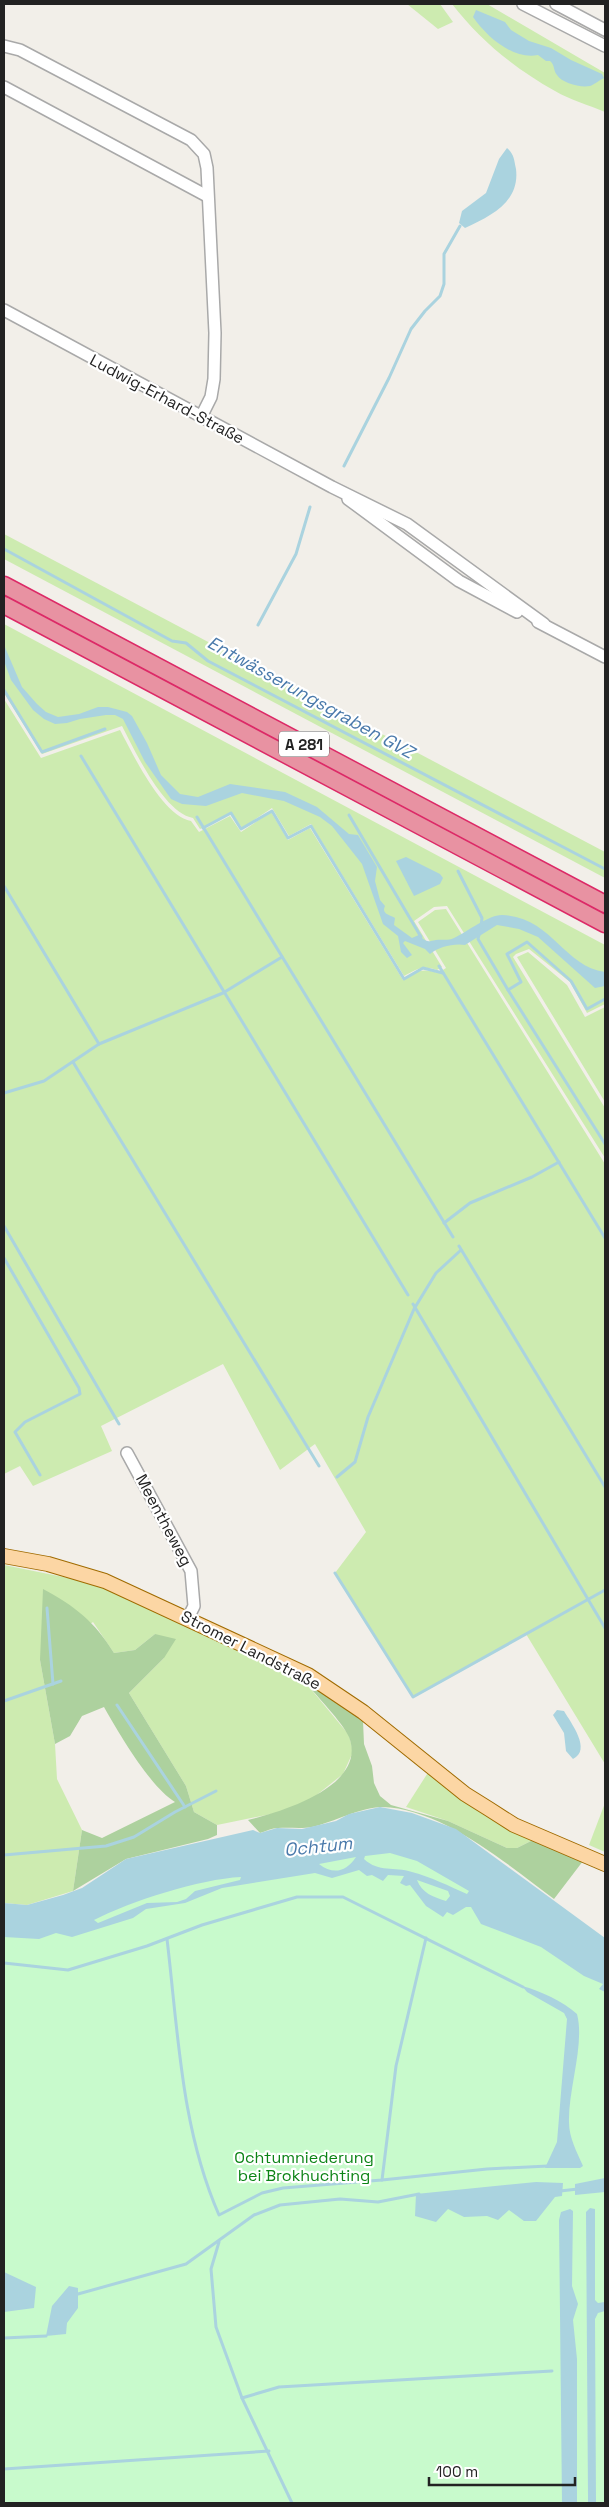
<svg xmlns="http://www.w3.org/2000/svg" width="609" height="2507" font-family="'Space Grotesk',sans-serif">
	<style>
		.grass { fill: #cdebb0 }
		.forest { fill: #add19e }
		.park { fill: #c8facc }
		.water { fill: #aad3df; fill-rule: evenodd }
		.lines { fill: none; stroke-linecap: round; stroke-linejoin: round }
		.stream { stroke: #aad3df; stroke-width: 3 }
		.minor-casing { stroke: #a9a9a9; stroke-width: 14 }
		.major-casing { stroke: #a06b00; stroke-width: 16 }
		.highway-casing { stroke: #dc2a67; stroke-width: 19 }
		.minor { stroke: #fff; stroke-width: 11 }
		.major { stroke: #fcd6a4; stroke-width: 14 }
		.highway { stroke: #e892a2; stroke-width: 16 }
		.labels { text-anchor: middle; dominant-baseline: central; stroke-width: 4.5; stroke-linejoin: round; paint-order: stroke }
		.shield { fill: #fff; stroke: #646464; stroke-width: 1 }
		.shield-label { font-size: 15px; font-weight: bold; fill: #222 }
		.street-label { font-size: 16px; fill: #222; stroke: #fff }
		.park-label { font-size: 16px; fill: #0c8416; stroke: #fff }
		.water-label { font-size: 18px; font-style: italic; fill: #4a7aab; stroke: #fff }
	</style>
	<rect width="100%" height="100%" fill="#f2efe9"/>
	<g class="grass">
		<polygon points="407,4 440,4 453,22 438,29"/>
		<path d="M452,4H487L605,73V112C589,105 570,100 555,91C515,69 480,40 452,4Z"/>
		<polygon points="4,534 605,852 605,878 4,559"/>
		<path d="M4,624L605,945V1004L587,1013L570,982L529,949L516,954L513,957L605,1108V1158L447,906L434,907L414,921L442,967L437,970C423,965 417,969 404,976L311,824L289,836L272,808L242,828L231,812L200,829L193,818C164,813 135,751 122,726L42,754L4,693Z"/>
		<path d="M4,699L41,758L120,730C133,754 162,816 191,821L199,832L230,816L241,832L271,812L288,840L310,828L403,980C418,971 421,968 438,973L446,968L418,922L435,910L446,909L605,1164V1764L526,1634L413,1697L335,1573L366,1532L315,1444L280,1470L223,1364L101,1426L112,1451L33,1486L20,1466L4,1474Z"/>
		<polygon points="528,952 567,985 585,1017 605,1007 605,1102 517,957"/>
		<polygon points="4,1565 98,1584 305,1682 349,1735 353,1752 343,1774 313,1798 281,1812 217,1825 194,1812 186,1786 129,1693 164,1658 155,1634 135,1650 114,1653 93,1622 40,1660 55,1744 57,1779 82,1830 73,1891 27,1905 4,1903"/>
		<polygon points="429,1771 461,1800 533,1840 517,1848 507,1848 448,1821 406,1807"/>
		<polygon points="605,1803 605,1852 589,1845"/>
	</g>
	<g class="forest">
		<path d="M43,1589C76,1607 94,1621 114,1653L135,1650L155,1634L176,1639L164,1658L129,1693L186,1786L194,1812L217,1825V1835L208,1839L126,1859L73,1891L82,1830L102,1838L175,1802C151,1788 118,1732 104,1707L82,1716L70,1736L55,1744L40,1660Z"/>
		<path d="M305,1682L363,1721L364,1744L372,1766L374,1783L380,1796L391,1805L448,1821L507,1848H517L533,1840L583,1861L554,1899C508,1865 442,1808 382,1807C361,1807 334,1822 312,1827C300,1829 290,1827 278,1828C272,1828 266,1831 260,1833L248,1820C281,1812 368,1786 349,1737C343,1723 316,1695 305,1682Z"/>
	</g>
	<polygon class="park" points="384,1829 605,1951 605,2503 4,2503 4,1911"/>
	<g class="water">
		<path d="M476,10L505,22L511,30L529,41L551,48L571,60L602,74L604,78C599,80 594,85 590,86C580,88 562,83 557,75C553,70 555,65 550,61H546L538,55C513,60 487,37 473,17Z"/>
		<path d="M507,148C514,154 514,159 516,169C520,202 491,216 465,228L459,223L462,211L486,193L499,159Z"/>
		<path d="M4,645L22,687L37,704L46,712L58,717L79,714L98,707H108L127,712L132,716L147,743L161,775L180,794L198,797L230,784L285,792L317,807L349,834L358,835L377,867L375,881L380,900L385,906C381,914 390,915 395,918L394,925L412,938L421,934L422,938C428,943 429,941 436,940C442,939 448,941 454,938C467,932 488,915 502,915C552,917 563,966 605,972V986L595,988L538,937L519,929L497,925L465,945C454,943 438,947 430,954L425,949L405,941L403,943L412,955L407,958L401,952L398,936L383,924L362,864L332,826L320,817L284,801L242,793L206,806L182,804L171,799L145,762L123,719L115,715H106L80,719L67,723L55,724L44,719L33,710L11,680L4,661Z"/>
		<polygon points="406,857 440,874 443,878 440,884 414,896 396,861"/>
		<path d="M557,1710L564,1711C571,1723 592,1750 573,1759L566,1751L564,1733L553,1715Z"/>
		<path d="M380,1807L412,1813L456,1829L605,1938V1992L599,1989L603,1984L584,1976L541,1947L481,1924L471,1907H466L453,1915L447,1912L443,1917L426,1906L410,1885L406,1886L400,1883L404,1876L388,1875L383,1881L372,1875L367,1876L359,1870L332,1878L315,1873L222,1888L185,1903L146,1909L133,1918L72,1937L56,1933L39,1939L4,1937V1903L27,1905L63,1895L82,1888L126,1859L253,1830L260,1833L277,1828L302,1829L336,1821L349,1814ZM390,1853L417,1861L469,1891L467,1894C449,1886 431,1877 412,1872C394,1866 379,1873 364,1859L365,1856ZM356,1857C346,1872 333,1875 319,1864ZM241,1877L240,1880L195,1891L186,1899L177,1902L147,1903L98,1923L94,1920C131,1901 200,1879 241,1877ZM417,1880L448,1891L450,1896L446,1901C433,1897 422,1893 417,1880Z"/>
		<path d="M522,1986C541,1991 562,2001 577,2014C585,2044 568,2090 569,2122C569,2138 577,2152 583,2166L580,2168H545L557,2142L567,2019L564,2013L527,1992Z"/>
		<polygon points="605,2178 605,2192 575,2195 575,2184"/>
		<polygon points="536,2182 563,2183 562,2196 555,2197 536,2221 524,2221 509,2210 498,2220 487,2216 464,2217 448,2209 436,2222 415,2216 416,2194"/>
		<polygon points="590,2208 595,2209 595,2300 598,2303 605,2302 605,2311 598,2313 595,2319 596,2503 588,2503 588,2495 586,2212"/>
		<polygon points="570,2209 573,2211 572,2286 578,2304 573,2320 577,2359 577,2503 562,2503 559,2220 561,2212"/>
		<polygon points="4,2272 36,2287 34,2308 4,2312"/>
		<polygon points="69,2286 78,2288 78,2308 67,2323 66,2334 46,2336 52,2306"/>
	</g>
	<g class="lines">
		<g class="stream">
			<polyline points="344,466 389,378 411,329 425,311 440,296 444,284 444,254 460,226"/>
			<polyline points="4,549 172,641 186,643 208,661 605,869"/>
			<polyline points="258,625 296,554 310,507"/>
			<polyline points="4,690 42,752 105,729"/>
			<polyline points="81,756 408,1295"/>
			<polyline points="349,815 421,937"/>
			<polyline points="197,817 453,1237"/>
			<polyline points="203,828 231,813 241,829 272,811 288,838 311,826 404,979 423,968 443,973"/>
			<polyline points="458,871 482,918 481,927"/>
			<polyline points="4,886 99,1044"/>
			<polyline points="479,935 478,939 508,990 605,1144"/>
			<polyline points="439,966 605,1238"/>
			<polyline points="508,990 521,982 507,954 527,942 571,981 587,1009 605,999"/>
			<polyline points="73,1062 319,1466"/>
			<polyline points="4,1093 44,1081 99,1044 223,993 282,957"/>
			<polyline points="444,1223 470,1203 532,1177 559,1162"/>
			<polyline points="4,1226 119,1424"/>
			<polyline points="459,1246 605,1487"/>
			<polyline points="4,1258 79,1388 80,1394 25,1422 15,1432 40,1475"/>
			<polyline points="413,1304 605,1628"/>
			<polyline points="337,1477 355,1462 368,1417 414,1309 436,1273 461,1250"/>
			<polyline points="335,1573 413,1697 605,1590"/>
			<polyline points="47,1608 53,1684"/>
			<polyline points="4,1701 61,1681"/>
			<polyline points="117,1705 185,1807"/>
			<polyline points="4,1855 106,1846 134,1837 175,1812 216,1791"/>
			<path d="M167,1939C178,2031 181,2129 219,2215L262,2193L283,2188L382,2180L396,2066L426,1938"/>
			<polyline points="4,1963 68,1970 147,1946 202,1925 297,1897 343,1897 523,1987"/>
			<polyline points="382,2180 487,2169 548,2166"/>
			<polyline points="560,2191 578,2189"/>
			<polyline points="219,2242 211,2269 216,2327 242,2398 292,2503"/>
			<polyline points="78,2294 186,2264 254,2215 280,2205 340,2199 378,2202 419,2194"/>
			<polyline points="4,2338 46,2336"/>
			<polyline points="242,2398 279,2387 552,2371"/>
			<polyline points="4,2469 269,2451"/>
		</g>
		<g class="minor-casing">
			<g id="minor">
				<polyline points="523,4 605,46"/>
				<polyline points="556,4 605,30"/>
				<polyline points="4,46 20,50 191,140 204,154 207,168 215,333 214,379 211,397 201,417"/>
				<polyline points="4,87 207,196"/>
				<polyline points="4,310 332,487 407,524 544,624"/>
				<polyline points="348,499 459,581 517,612"/>
				<polyline points="538,622 605,657"/>
				<polyline points="127,1453 191,1571 194,1606 188,1618"/>
			</g>
		</g>
		<g class="major-casing">
			<polyline id="major" points="4,1556 48,1564 105,1581 308,1675 363,1712 465,1794 489,1809 514,1825 605,1864"/>
		</g>
		<g class="highway-casing">
			<g id="highway">
				<polyline points="4,585 605,904"/>
				<polyline points="4,605 605,924"/>
			</g>
		</g>
		<use href="#minor" class="minor"/>
		<use href="#major" class="major"/>
		<use href="#highway" class="highway"/>
	</g>
	<g class="labels">
		<rect class="shield" x="279" y="731.5" width="50" height="25" rx="4"/>
		<g class="shield-label">
			<text x="304" y="744">A 281</text>
		</g>
		<g class="street-label">
			<text transform="translate(167 399) rotate(28)">Ludwig-Erhard-Straße</text>
			<text transform="translate(164 1520) rotate(62)">Meentheweg</text>
			<text transform="translate(251 1650) rotate(27)">Stromer Landstraße</text>
		</g>
		<g class="park-label">
			<text x="304" y="2157">Ochtumniederung<tspan x="304" dy="18">bei Brokhuchting</tspan></text>
		</g>
		<g class="water-label">
			<text transform="translate(311 697) rotate(29)">Entwässerungsgraben GVZ</text>
			<text transform="translate(318 1846) rotate(-6)">Ochtum</text>
		</g>
	</g>
	<rect width="609" height="2507" fill="none" stroke="#222222" stroke-width="10"/>
	<path d="M429 2477v8h146v-8" fill="none" stroke="#222222" stroke-width="2.5"/>
	<text x="436" y="2477" font-size="15" fill="#222222" stroke="#ffffff" stroke-width="4" paint-order="stroke">100 m</text>
</svg>
